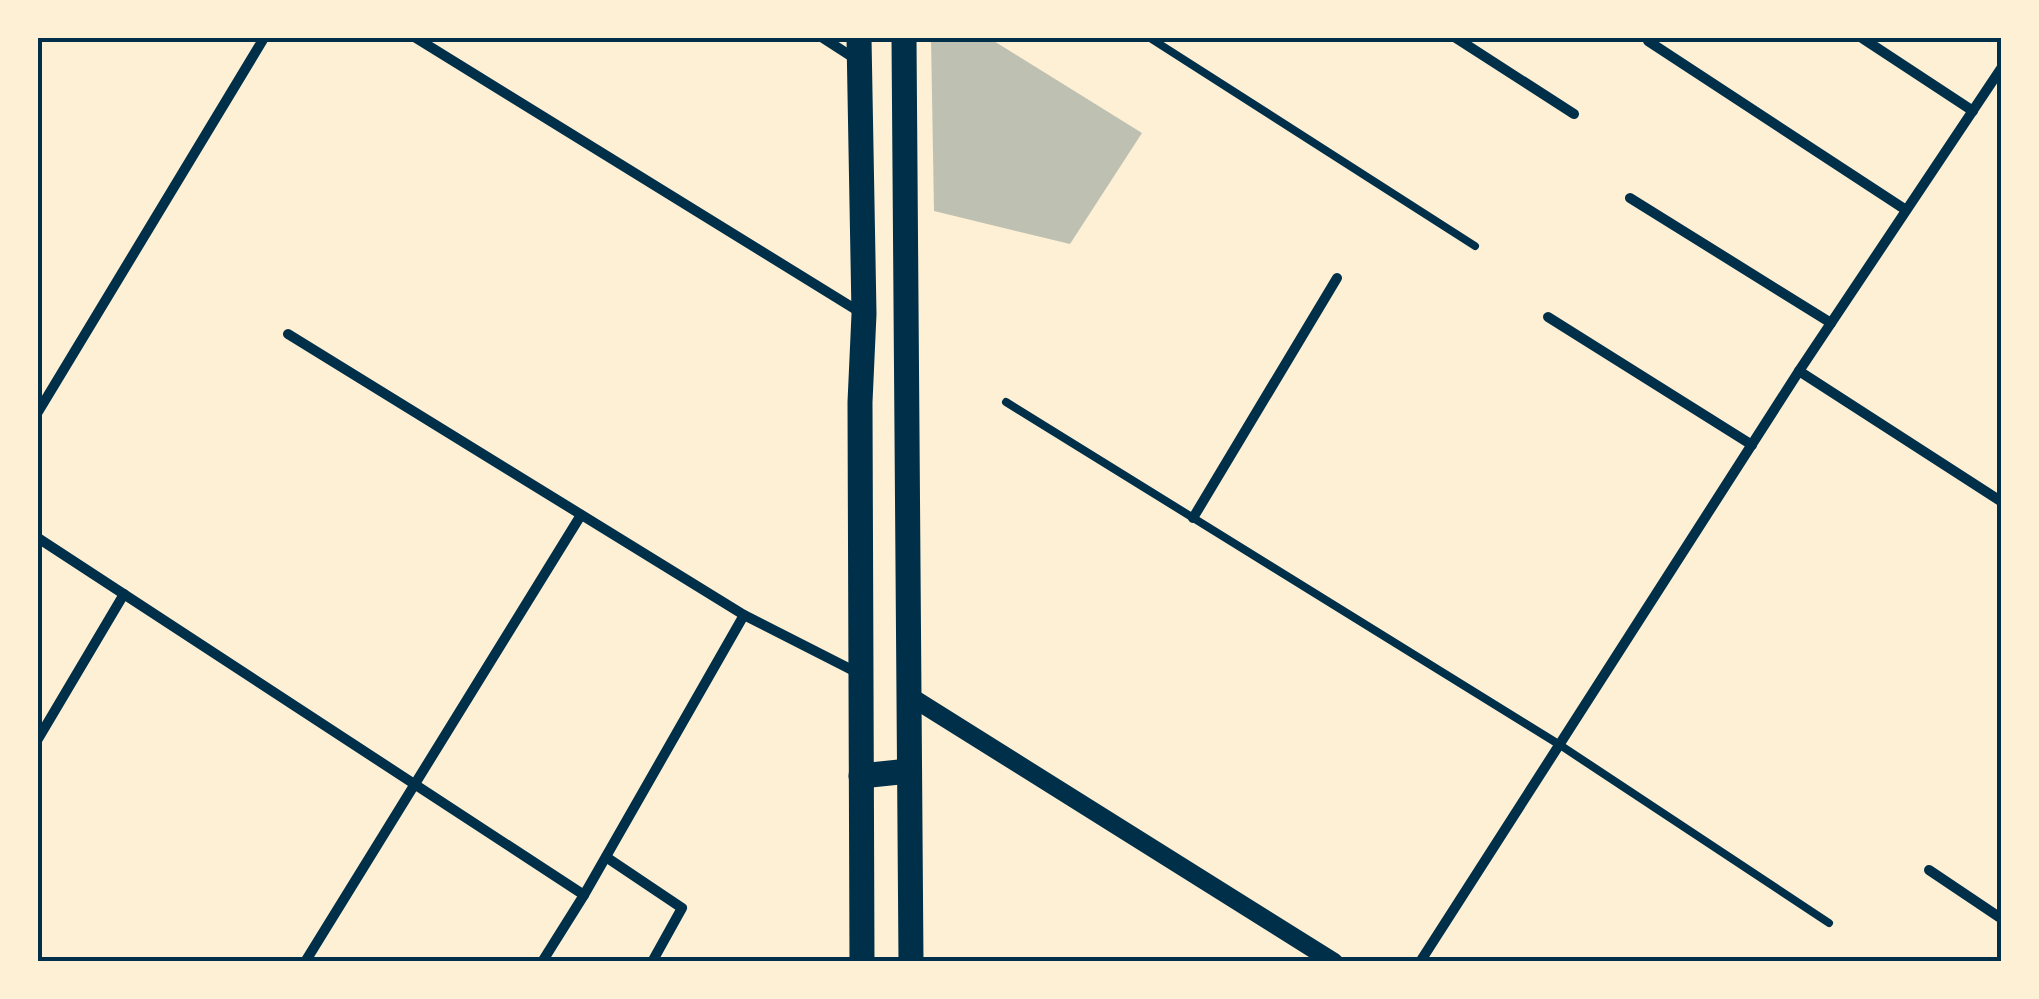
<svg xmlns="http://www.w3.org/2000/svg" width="2039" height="999" font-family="Karla,sans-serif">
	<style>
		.building { fill: #bec0b2 }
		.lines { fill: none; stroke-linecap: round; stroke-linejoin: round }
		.service { stroke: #003049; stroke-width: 8 }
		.minor { stroke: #003049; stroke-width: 10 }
		.tertiary { stroke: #003049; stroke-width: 18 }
		.primary { stroke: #003049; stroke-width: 25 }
		.neatline { fill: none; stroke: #003049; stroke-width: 4 }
	</style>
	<rect width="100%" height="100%" fill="#fdf0d5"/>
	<polygon class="building" points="931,38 989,38 1142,133 1070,244 934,211"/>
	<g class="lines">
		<g class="service">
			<polyline points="1150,38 1475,246"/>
			<polyline points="1006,402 1560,745 1829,923"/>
		</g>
		<g class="minor">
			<polyline points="416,38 863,314"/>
			<polyline points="823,38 854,58"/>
			<polyline points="1456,38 1574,114"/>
			<polyline points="1862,38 1973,111"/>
			<polyline points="1648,41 1906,210"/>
			<polyline points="1630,198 1831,323"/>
			<polyline points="1548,317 1752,445"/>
			<polyline points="288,334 744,615 860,674"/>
			<polyline points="1799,371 2002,502"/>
			<polyline points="38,412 264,38"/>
			<polyline points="1193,518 1337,278"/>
			<polyline points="38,538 584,895"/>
			<polyline points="38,739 124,594"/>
			<polyline points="606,857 682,908 652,962"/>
			<polyline points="1929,870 2002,919"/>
			<polyline points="305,962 581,515"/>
			<polyline points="542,962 584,895 744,615"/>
			<polyline points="1420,962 1799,371 2002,67"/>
		</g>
		<polyline class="tertiary" points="908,695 1334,962"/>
		<g class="primary">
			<polyline points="859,38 864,314 860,402 862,962"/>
			<polyline points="904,38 911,962"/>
			<polyline points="861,776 909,771"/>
		</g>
	</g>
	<rect width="2039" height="999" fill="none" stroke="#fdf0d5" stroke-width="80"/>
	<rect x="40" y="40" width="1959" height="919" class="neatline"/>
</svg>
